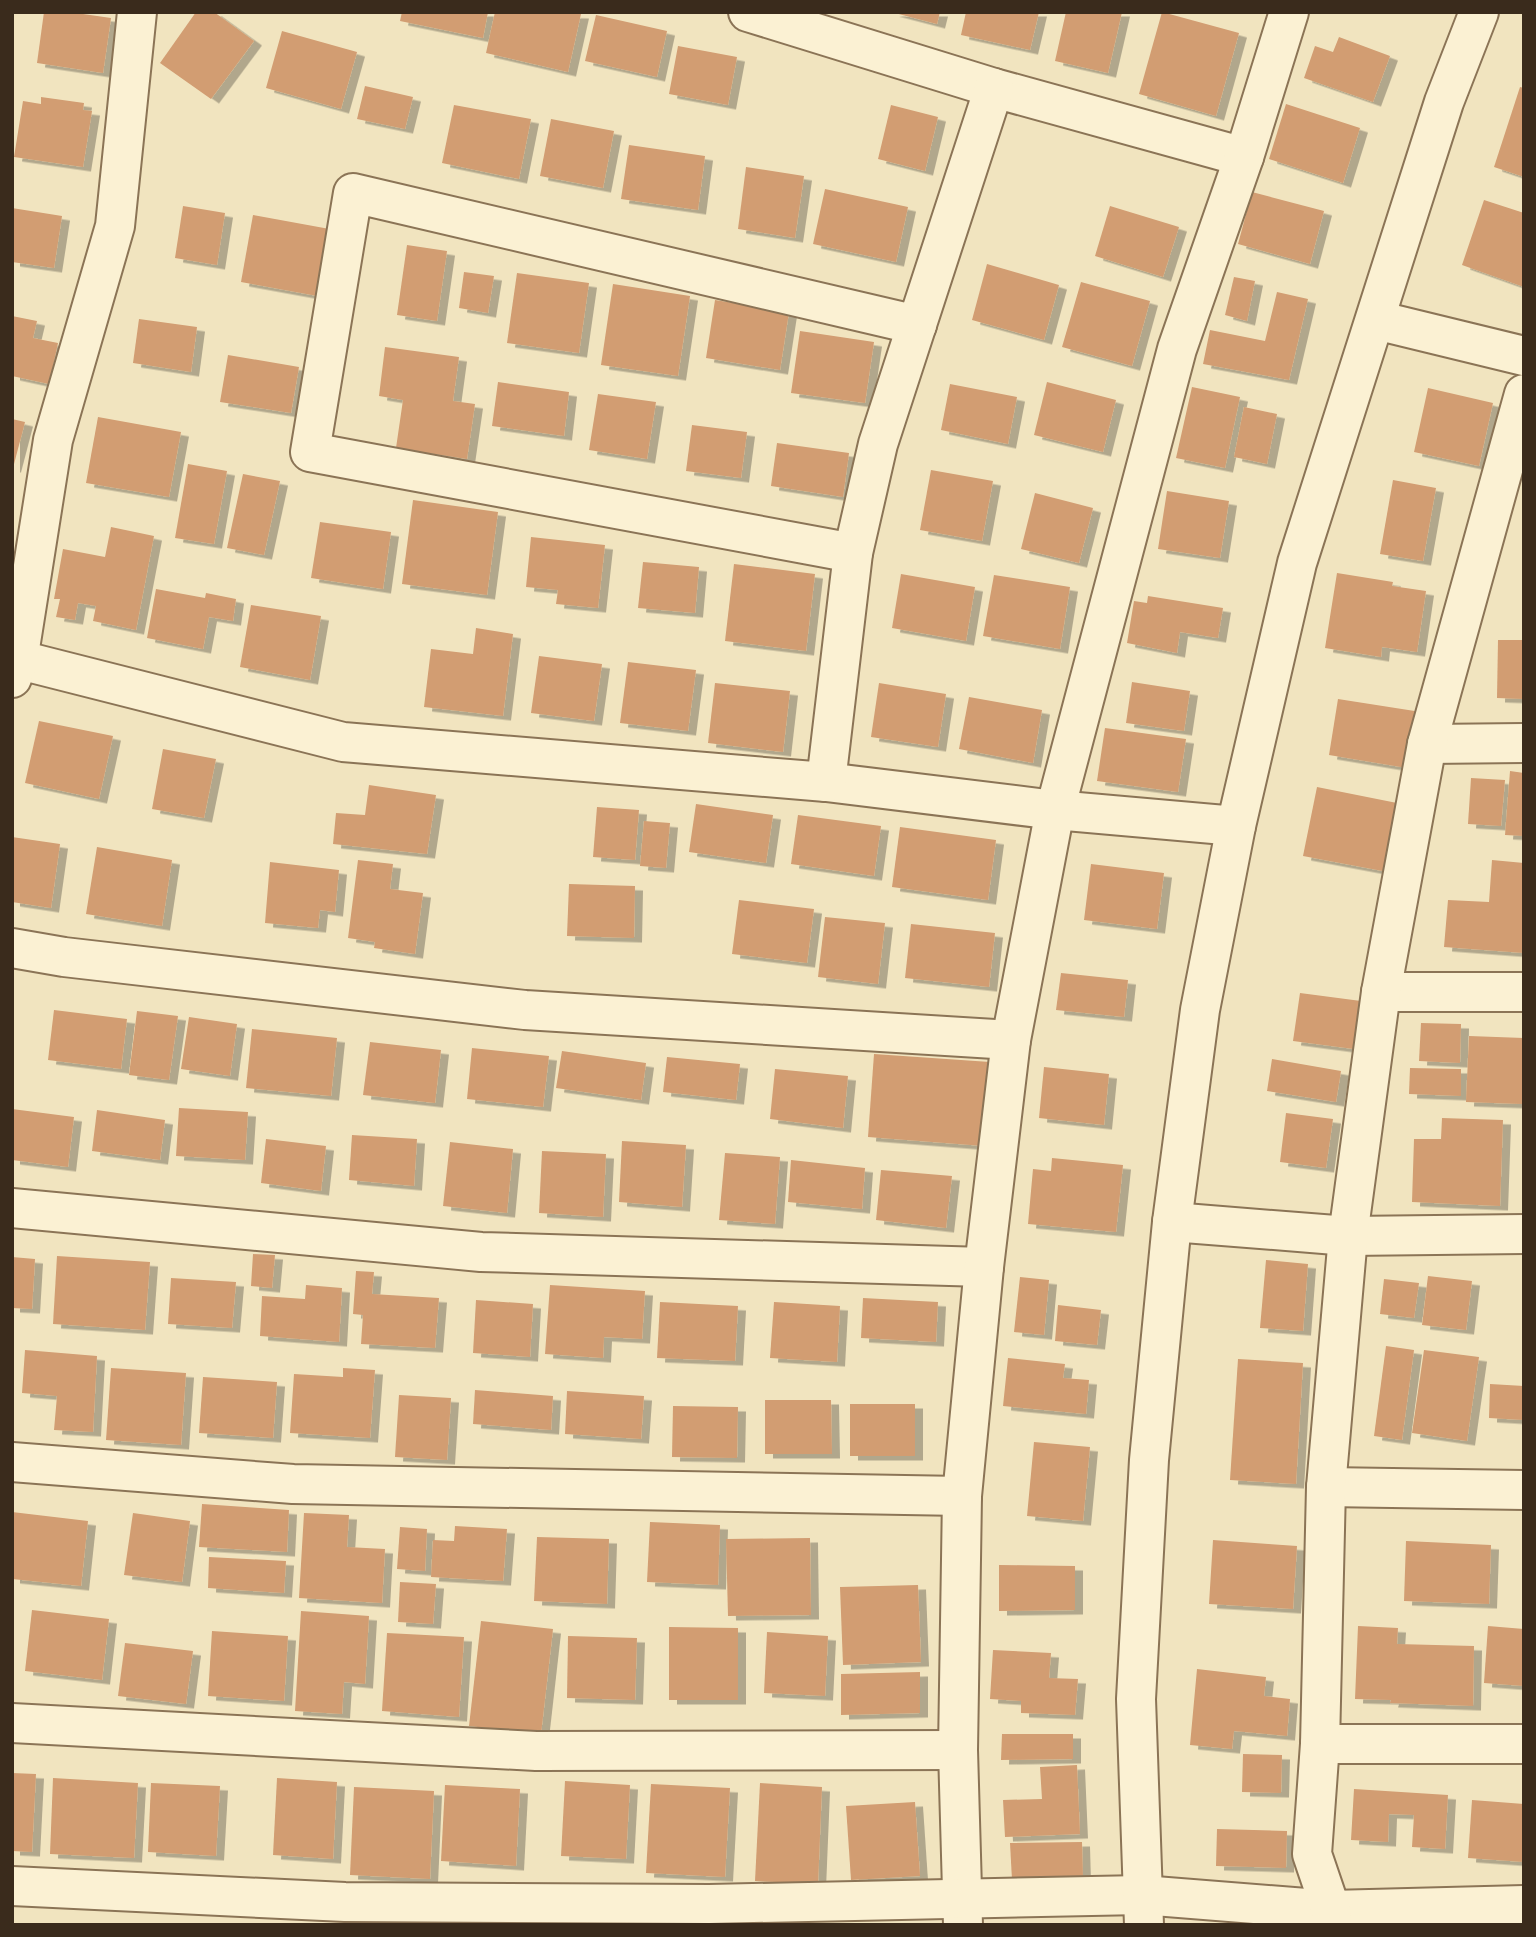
<svg xmlns="http://www.w3.org/2000/svg" width="1536" height="1937" font-family="Georgia,serif">
	<style>
		.building { fill: #d29d72; filter: url(#shadow) }
		.lines { fill: none; stroke-linecap: round; stroke-linejoin: round }
		.minor-casing { stroke: #8b7456; stroke-width: 42 }
		.tertiary-casing { stroke: #8b7456; stroke-width: 42 }
		.minor { stroke: #fbf1d3; stroke-width: 38 }
		.tertiary { stroke: #fbf1d3; stroke-width: 38 }
	</style>
	<defs>
		<filter id="shadow"><feDropShadow dx="8" dy="4.5" stdDeviation="0" flood-color="#0004"/></filter>
	</defs>
	<rect width="100%" height="100%" fill="#f1e4bf"/>
	<g class="building">
		<polygon points="44,12 69,12 111,18 103,73 37,63"/>
		<polygon points="196,12 214,12 254,41 211,99 160,63"/>
		<polygon points="402,12 488,12 483,38 400,21"/>
		<polygon points="495,12 581,14 568,72 486,53"/>
		<polygon points="891,12 940,12 937,24"/>
		<polygon points="966,12 1039,12 1030,50 961,35"/>
		<polygon points="1066,12 1122,12 1108,73 1055,61"/>
		<polygon points="1162,12 1239,33 1216,116 1139,94"/>
		<polygon points="596,15 667,31 657,77 585,61"/>
		<polygon points="282,31 357,52 341,109 266,88"/>
		<polygon points="1339,37 1390,56 1373,102 1304,78 1315,46 1333,52"/>
		<polygon points="678,46 737,57 728,105 669,94"/>
		<polygon points="365,86 413,97 405,129 357,119"/>
		<polygon points="1520,87 1524,88 1524,177 1494,167"/>
		<polygon points="41,97 84,103 83,110 92,111 83,167 14,157 23,101 41,104"/>
		<polygon points="1286,104 1360,128 1343,183 1269,159"/>
		<polygon points="454,105 531,119 519,179 442,163"/>
		<polygon points="891,105 938,117 925,171 878,159"/>
		<polygon points="551,119 614,131 603,188 540,176"/>
		<polygon points="629,145 705,156 698,210 621,199"/>
		<polygon points="746,167 804,176 795,238 738,229"/>
		<polygon points="825,189 908,207 896,262 813,244"/>
		<polygon points="1252,192 1324,211 1310,264 1238,244"/>
		<polygon points="1484,200 1524,213 1524,287 1462,265"/>
		<polygon points="183,206 225,213 217,265 175,258"/>
		<polygon points="1110,206 1179,227 1163,277 1095,256"/>
		<polygon points="12,208 62,216 54,268 12,262"/>
		<polygon points="253,215 335,230 323,297 241,282"/>
		<polygon points="407,245 447,251 437,321 397,315"/>
		<polygon points="987,264 1059,285 1044,340 972,320"/>
		<polygon points="464,272 494,276 488,313 459,308"/>
		<polygon points="517,273 589,283 579,353 507,343"/>
		<polygon points="1234,277 1255,281 1247,321 1225,315"/>
		<polygon points="1081,282 1150,301 1132,366 1062,347"/>
		<polygon points="613,284 690,296 678,376 601,365"/>
		<polygon points="1277,292 1308,299 1289,380 1203,364 1210,330 1265,341"/>
		<polygon points="715,300 789,312 780,370 706,358"/>
		<polygon points="12,316 37,321 33,338 58,343 49,384 12,376"/>
		<polygon points="139,319 197,327 191,372 133,363"/>
		<polygon points="800,331 874,342 865,403 791,393"/>
		<polygon points="385,347 459,357 453,401 475,404 467,459 396,448 403,400 379,396"/>
		<polygon points="228,355 299,367 291,413 220,402"/>
		<polygon points="498,382 569,392 564,436 492,426"/>
		<polygon points="1047,382 1116,400 1103,452 1034,435"/>
		<polygon points="950,384 1017,397 1008,444 941,430"/>
		<polygon points="1192,387 1240,397 1225,468 1176,458"/>
		<polygon points="1428,388 1493,403 1479,466 1414,452"/>
		<polygon points="598,394 656,402 647,459 589,450"/>
		<polygon points="1244,407 1277,414 1267,464 1234,457"/>
		<polygon points="98,417 181,432 169,497 86,483"/>
		<polygon points="12,419 25,422 13,468 12,468"/>
		<polygon points="692,425 747,432 741,478 686,471"/>
		<polygon points="777,443 849,453 843,497 771,486"/>
		<polygon points="188,464 227,471 214,544 175,538"/>
		<polygon points="931,470 993,481 982,541 920,530"/>
		<polygon points="243,474 280,481 264,555 227,548"/>
		<polygon points="1393,480 1436,488 1423,561 1380,554"/>
		<polygon points="1167,491 1229,501 1220,558 1158,549"/>
		<polygon points="1035,493 1093,508 1079,563 1021,549"/>
		<polygon points="413,500 498,512 487,595 402,584"/>
		<polygon points="320,522 391,532 383,589 311,578"/>
		<polygon points="111,527 154,536 136,630 93,621 96,606 78,603 75,620 56,617 60,599 54,599 63,549 105,557"/>
		<polygon points="531,537 605,545 598,608 556,604 558,590 526,587"/>
		<polygon points="643,562 699,567 695,613 638,608"/>
		<polygon points="734,564 815,574 806,651 725,641"/>
		<polygon points="1337,573 1393,582 1392,586 1426,591 1417,652 1382,647 1381,657 1325,648"/>
		<polygon points="901,574 975,587 966,641 892,628"/>
		<polygon points="994,575 1070,587 1060,649 983,636"/>
		<polygon points="156,589 205,598 206,593 236,599 233,621 209,617 203,649 147,638"/>
		<polygon points="1148,596 1223,608 1218,638 1180,632 1177,653 1127,643 1134,601 1147,603"/>
		<polygon points="251,605 321,616 310,680 240,667"/>
		<polygon points="476,628 513,634 503,716 424,707 431,649 473,654"/>
		<polygon points="1498,640 1524,640 1524,699 1497,698"/>
		<polygon points="539,656 602,664 594,721 531,713"/>
		<polygon points="628,662 696,670 688,731 620,723"/>
		<polygon points="1132,682 1190,691 1184,731 1126,723"/>
		<polygon points="715,683 790,691 783,752 708,743"/>
		<polygon points="879,683 946,694 938,747 871,737"/>
		<polygon points="969,697 1042,710 1033,763 959,749"/>
		<polygon points="1338,699 1421,712 1413,769 1329,755"/>
		<polygon points="39,721 113,736 99,799 25,783"/>
		<polygon points="1105,728 1186,739 1178,792 1097,781"/>
		<polygon points="163,749 216,759 204,818 152,809"/>
		<polygon points="1510,771 1524,773 1524,836 1505,835"/>
		<polygon points="1471,778 1505,780 1501,826 1468,824"/>
		<polygon points="369,785 436,795 427,854 333,844 336,813 365,815"/>
		<polygon points="1317,787 1402,804 1388,872 1303,856"/>
		<polygon points="696,804 773,815 766,863 689,852"/>
		<polygon points="597,807 639,810 635,860 593,857"/>
		<polygon points="798,815 881,826 874,876 791,864"/>
		<polygon points="644,821 670,823 666,868 640,866"/>
		<polygon points="900,827 996,840 988,900 892,887"/>
		<polygon points="12,837 60,844 51,908 12,902"/>
		<polygon points="97,847 172,860 162,926 86,914"/>
		<polygon points="358,860 393,864 390,889 423,893 415,954 374,948 375,942 348,938"/>
		<polygon points="1492,860 1524,863 1524,953 1444,947 1448,900 1489,902"/>
		<polygon points="270,862 339,870 335,912 320,910 318,928 265,923"/>
		<polygon points="1091,864 1164,873 1157,929 1084,920"/>
		<polygon points="569,884 635,886 634,938 567,936"/>
		<polygon points="739,900 814,909 807,963 732,954"/>
		<polygon points="825,917 885,923 878,984 818,977"/>
		<polygon points="911,924 995,933 989,987 905,978"/>
		<polygon points="1061,973 1128,980 1124,1017 1056,1010"/>
		<polygon points="1300,993 1361,1001 1354,1049 1293,1041"/>
		<polygon points="54,1010 127,1019 121,1069 48,1060"/>
		<polygon points="137,1011 178,1016 169,1080 129,1075"/>
		<polygon points="189,1017 237,1024 230,1076 181,1069"/>
		<polygon points="1421,1023 1461,1024 1460,1063 1419,1061"/>
		<polygon points="252,1029 337,1038 331,1096 246,1088"/>
		<polygon points="1469,1036 1524,1038 1522,1104 1466,1102"/>
		<polygon points="370,1042 441,1050 435,1103 363,1095"/>
		<polygon points="472,1048 549,1056 543,1107 467,1099"/>
		<polygon points="562,1051 646,1063 641,1100 556,1088"/>
		<polygon points="874,1054 990,1062 984,1146 868,1137"/>
		<polygon points="667,1057 740,1064 736,1100 663,1092"/>
		<polygon points="1272,1059 1341,1071 1336,1102 1267,1091"/>
		<polygon points="1044,1067 1109,1074 1104,1125 1039,1118"/>
		<polygon points="1410,1068 1461,1069 1461,1096 1409,1094"/>
		<polygon points="775,1069 848,1076 843,1128 770,1119"/>
		<polygon points="179,1108 248,1112 245,1160 176,1156"/>
		<polygon points="12,1109 74,1117 68,1167 12,1160"/>
		<polygon points="97,1110 165,1120 160,1160 92,1151"/>
		<polygon points="1286,1113 1333,1119 1326,1168 1280,1162"/>
		<polygon points="1442,1118 1503,1120 1500,1206 1412,1202 1414,1139 1441,1139"/>
		<polygon points="352,1135 417,1139 414,1186 349,1180"/>
		<polygon points="266,1139 326,1146 321,1191 261,1183"/>
		<polygon points="622,1141 686,1145 682,1207 619,1202"/>
		<polygon points="450,1142 513,1149 507,1213 443,1206"/>
		<polygon points="542,1151 606,1154 603,1217 539,1213"/>
		<polygon points="725,1153 780,1157 775,1224 719,1220"/>
		<polygon points="1052,1158 1123,1165 1116,1232 1028,1224 1033,1169 1051,1171"/>
		<polygon points="791,1160 865,1168 862,1209 788,1202"/>
		<polygon points="881,1170 952,1176 946,1228 876,1220"/>
		<polygon points="253,1254 275,1255 272,1288 251,1286"/>
		<polygon points="57,1256 150,1262 145,1330 53,1324"/>
		<polygon points="12,1257 35,1259 32,1309 12,1308"/>
		<polygon points="1266,1260 1308,1264 1303,1331 1260,1328"/>
		<polygon points="356,1271 374,1272 372,1294 439,1298 435,1348 361,1344 363,1315 353,1314"/>
		<polygon points="1428,1276 1472,1281 1466,1330 1422,1325"/>
		<polygon points="1020,1277 1049,1280 1044,1335 1014,1332"/>
		<polygon points="171,1278 236,1282 232,1328 168,1324"/>
		<polygon points="1384,1279 1419,1283 1414,1318 1380,1314"/>
		<polygon points="306,1285 342,1288 339,1342 260,1336 262,1296 305,1299"/>
		<polygon points="550,1285 645,1291 642,1339 604,1337 603,1358 545,1354"/>
		<polygon points="863,1298 938,1302 936,1342 861,1338"/>
		<polygon points="476,1300 533,1304 530,1357 473,1353"/>
		<polygon points="660,1302 738,1306 735,1361 657,1358"/>
		<polygon points="774,1302 840,1306 837,1362 770,1358"/>
		<polygon points="1058,1305 1101,1310 1097,1345 1055,1341"/>
		<polygon points="1386,1346 1414,1350 1402,1440 1374,1436"/>
		<polygon points="25,1350 97,1356 93,1432 54,1430 57,1396 22,1393"/>
		<polygon points="1424,1350 1479,1357 1467,1441 1412,1433"/>
		<polygon points="1008,1358 1065,1364 1063,1378 1089,1380 1086,1414 1003,1406"/>
		<polygon points="1238,1359 1303,1363 1296,1484 1230,1480"/>
		<polygon points="111,1368 186,1373 181,1445 106,1440"/>
		<polygon points="343,1368 375,1370 370,1438 290,1433 294,1374 343,1377"/>
		<polygon points="203,1377 277,1382 273,1438 199,1433"/>
		<polygon points="1490,1384 1524,1386 1524,1420 1489,1418"/>
		<polygon points="475,1390 553,1396 551,1430 473,1424"/>
		<polygon points="567,1391 644,1396 641,1439 565,1434"/>
		<polygon points="399,1395 451,1398 447,1460 395,1457"/>
		<polygon points="765,1400 831,1400 832,1454 765,1454"/>
		<rect x="850" y="1404" width="65" height="52"/>
		<polygon points="673,1406 738,1407 737,1458 672,1457"/>
		<polygon points="1034,1442 1090,1447 1083,1521 1027,1516"/>
		<polygon points="202,1504 289,1510 287,1552 199,1547"/>
		<polygon points="12,1512 88,1521 81,1586 12,1579"/>
		<polygon points="133,1513 190,1521 182,1582 124,1575"/>
		<polygon points="304,1513 349,1515 347,1547 385,1549 382,1603 299,1598"/>
		<polygon points="650,1522 720,1525 718,1585 647,1582"/>
		<polygon points="455,1526 507,1529 503,1581 431,1577 433,1540 454,1541"/>
		<polygon points="400,1527 427,1529 425,1571 397,1569"/>
		<polygon points="537,1537 609,1539 607,1604 534,1601"/>
		<polygon points="810,1538 811,1615 728,1616 726,1539"/>
		<polygon points="1213,1540 1297,1546 1293,1609 1209,1604"/>
		<polygon points="1406,1541 1491,1545 1489,1604 1404,1601"/>
		<polygon points="209,1557 286,1561 284,1593 208,1588"/>
		<polygon points="999,1565 1075,1566 1075,1610 999,1611"/>
		<polygon points="400,1582 436,1584 433,1624 398,1622"/>
		<polygon points="918,1585 921,1662 843,1665 840,1587"/>
		<polygon points="32,1610 109,1619 102,1680 25,1671"/>
		<polygon points="301,1611 369,1616 365,1684 344,1682 342,1714 295,1711"/>
		<polygon points="481,1621 553,1629 541,1734 469,1726"/>
		<polygon points="1358,1626 1398,1628 1397,1644 1474,1646 1473,1706 1390,1703 1391,1700 1355,1699"/>
		<polygon points="1488,1626 1524,1629 1524,1686 1484,1683"/>
		<polygon points="669,1627 738,1628 738,1700 669,1700"/>
		<polygon points="212,1631 288,1636 284,1701 208,1696"/>
		<polygon points="767,1632 828,1636 825,1696 764,1693"/>
		<polygon points="387,1633 464,1637 459,1717 382,1711"/>
		<polygon points="568,1636 637,1638 635,1700 567,1698"/>
		<polygon points="125,1643 193,1651 186,1704 118,1696"/>
		<polygon points="993,1650 1051,1653 1049,1678 1078,1679 1075,1715 1021,1713 1021,1701 990,1699"/>
		<polygon points="1197,1669 1266,1677 1264,1696 1290,1699 1287,1736 1234,1731 1232,1749 1190,1745"/>
		<polygon points="920,1672 920,1713 841,1715 841,1674"/>
		<polygon points="1002,1734 1073,1734 1073,1759 1001,1760"/>
		<polygon points="1243,1754 1282,1755 1281,1793 1242,1792"/>
		<polygon points="1077,1765 1080,1834 1005,1837 1003,1800 1042,1799 1040,1767"/>
		<polygon points="12,1773 36,1774 32,1852 12,1851"/>
		<polygon points="53,1778 138,1783 134,1858 50,1854"/>
		<polygon points="277,1778 337,1782 333,1859 273,1855"/>
		<polygon points="565,1781 630,1785 626,1859 561,1856"/>
		<polygon points="151,1783 220,1786 216,1856 148,1852"/>
		<polygon points="760,1783 822,1787 818,1884 755,1881"/>
		<polygon points="651,1784 730,1788 725,1877 646,1873"/>
		<polygon points="445,1785 520,1789 516,1866 441,1861"/>
		<polygon points="354,1787 434,1791 430,1879 350,1875"/>
		<polygon points="1354,1789 1448,1795 1445,1849 1412,1847 1414,1815 1389,1814 1388,1842 1351,1840"/>
		<polygon points="1472,1800 1524,1804 1524,1862 1468,1858"/>
		<polygon points="915,1802 920,1876 851,1880 846,1806"/>
		<polygon points="1217,1829 1287,1831 1286,1868 1216,1866"/>
		<polygon points="1082,1842 1083,1878 1012,1880 1010,1843"/>
	</g>
	<g class="lines">
		<g class="minor-casing">
			<g id="minor">
				<polyline points="748,12 994,88 1244,157"/>
				<polyline points="1376,320 1524,356"/>
				<polyline points="853,553 310,452 353,193 917,325"/>
				<polyline points="12,658 343,742 826,782 1055,810 1236,826"/>
				<polyline points="12,678 18,661 53,440 115,226 137,12"/>
				<polyline points="1427,744 1524,743"/>
				<polyline points="826,782 853,553 878,444 994,88"/>
				<polyline points="12,948 64,957 525,1010 1011,1040"/>
				<polyline points="1381,992 1524,992"/>
				<polyline points="12,1208 481,1252 984,1267"/>
				<polyline points="1172,1222 1348,1236 1524,1234"/>
				<polyline points="12,1462 293,1484 962,1496"/>
				<polyline points="1326,1487 1524,1490"/>
				<polyline points="12,1723 536,1751 958,1750"/>
				<polyline points="1320,1744 1524,1744"/>
				<polyline points="1142,1895 1331,1910 1524,1905"/>
				<polyline points="963,1925 958,1750 962,1496 984,1267 1011,1040 1055,810 1177,349 1244,157 1289,12"/>
				<polyline points="1332,1925 1331,1910 1312,1854 1320,1744 1326,1487 1348,1236 1381,992 1427,744 1524,394"/>
			</g>
		</g>
		<g class="tertiary-casing">
			<g id="tertiary">
				<polyline points="12,1886 345,1902 709,1904 1142,1895"/>
				<polyline points="1144,1925 1136,1699 1149,1460 1172,1222 1200,1010 1236,826 1297,563 1444,102 1479,12"/>
			</g>
		</g>
		<use href="#minor" class="minor"/>
		<use href="#tertiary" class="tertiary"/>
	</g>
	<rect width="1536" height="1937" fill="none" stroke="#3a2b1c" stroke-width="28"/>
</svg>
